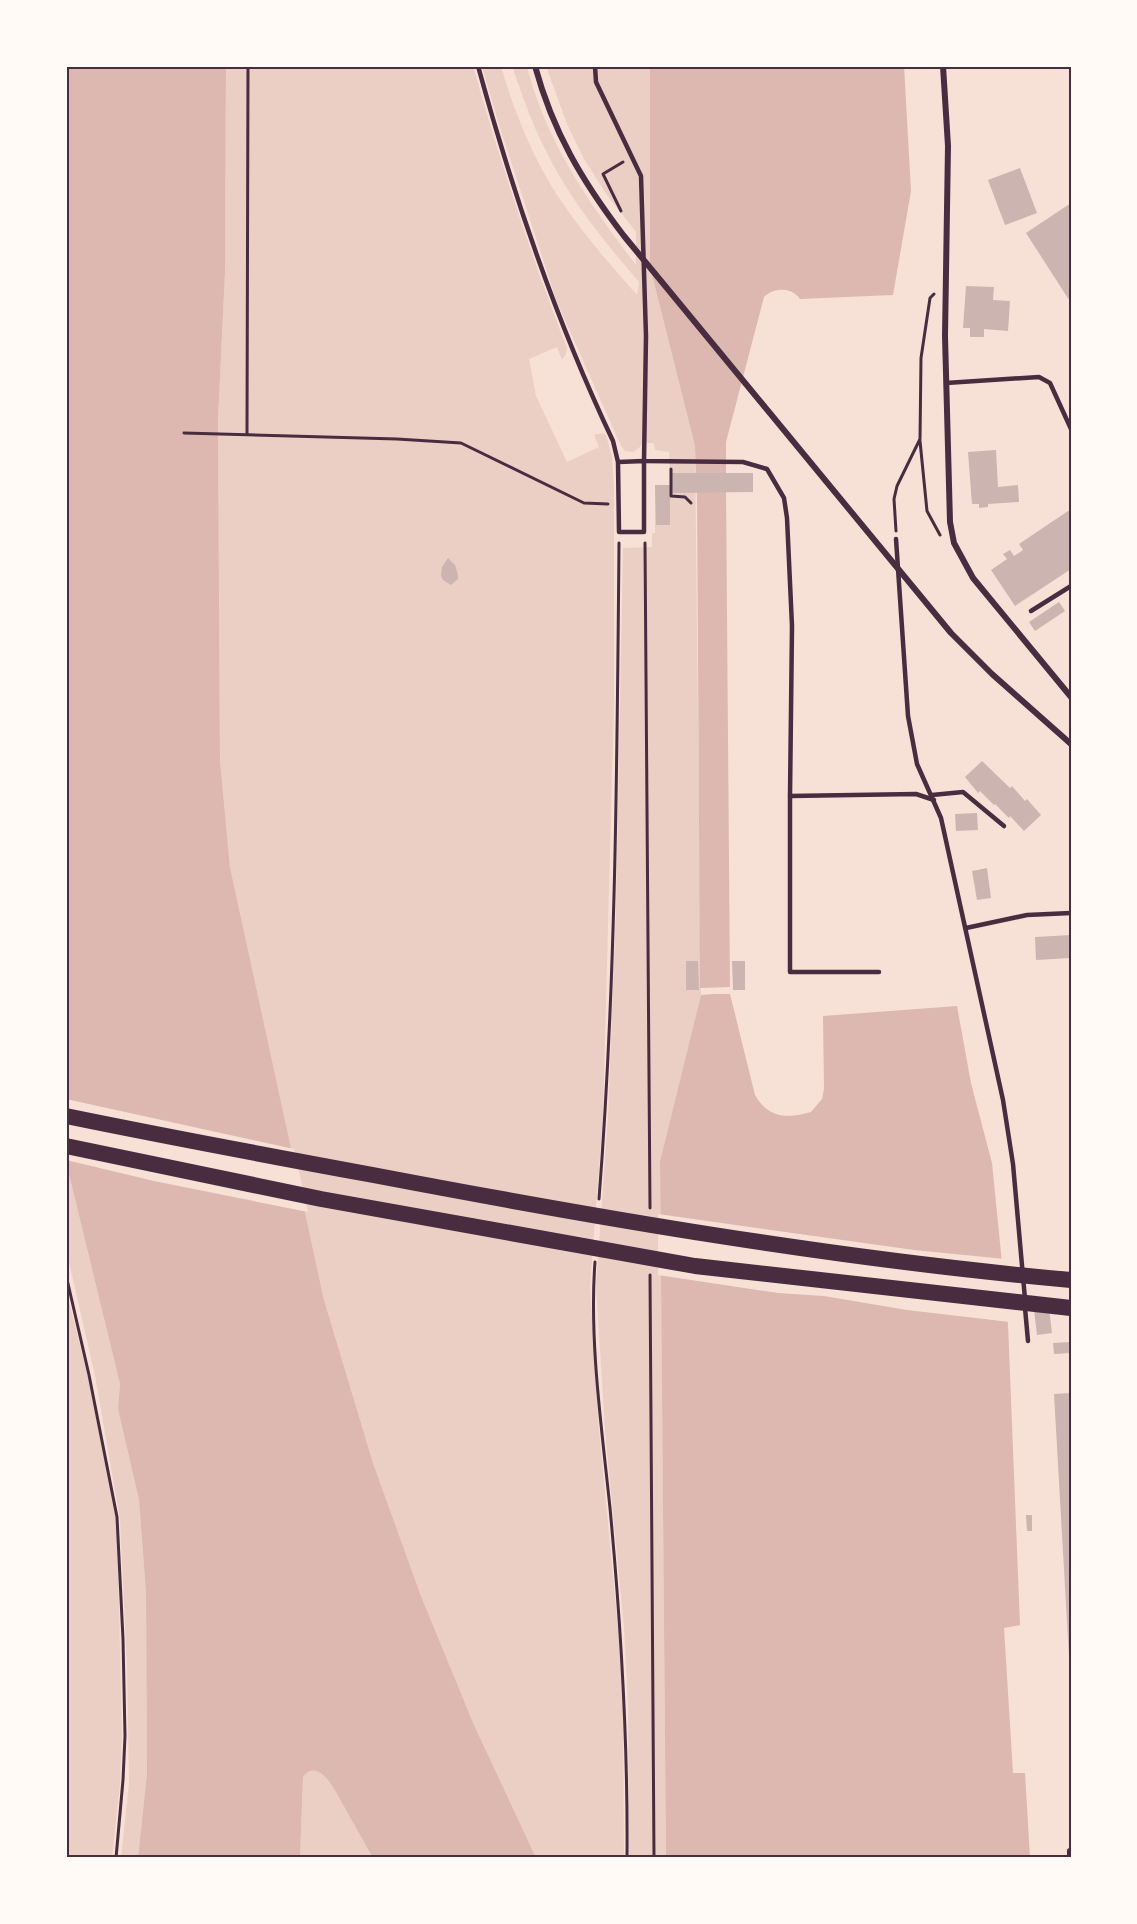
<svg xmlns="http://www.w3.org/2000/svg" width="1137" height="1924" font-family="'Fira Sans',sans-serif">
	<style>
		.green { fill: #ebcfc5 }
		.water { fill: #dcb8b0 }
		.pier { fill: #f7e1d7 }
		.building { fill: #ccb4b1 }
		.lines { fill: none; stroke-linecap: round; stroke-linejoin: round }
		.path { stroke: #4a2c40; stroke-width: 3 }
		.service { stroke: #4a2c40; stroke-width: 4.5 }
		.minor { stroke: #4a2c40; stroke-width: 6 }
		.motorway { stroke: #4a2c40; stroke-width: 16 }
		.neatline { fill: none; stroke: #4a2c40; stroke-width: 2 }
	</style>
	<rect width="100%" height="100%" fill="#f7e1d7"/>
	<g class="green">
		<path d="M226,66H473C500,161 531,256 567,348L566,354L562,360L557,347L529,359L536,396L567,462L599,447L594,435L602,433L606,435L612,457L614,487V704L603,1115L590,1287L599,1430L618,1628L623,1705L624,1858H536L533,1855L474,1725L421,1596L373,1463L324,1300L230,867L220,760L218,421L225,272Z"/>
		<path d="M482,66H501C514,112 536,166 564,205C586,237 611,266 637,295L639,282C604,241 570,200 546,151C532,124 522,95 512,66H527C546,142 589,203 636,265V232L607,195L584,159L567,124L546,66H650V267L695,446L701,995L660,1161L666,1858H629L628,1705L624,1628L605,1430L596,1287L608,1116L616,912L623,548L652,547V533H655V485H670L669,452L655,450L654,443H642L640,447L633,452L625,451L621,446L557,302L499,125Z"/>
		<polygon points="66,1162 120,1384 118,1409 139,1500 146,1593 147,1773 138,1858 121,1858 129,1782 127,1666 120,1519 95,1376 66,1249"/>
		<polygon points="66,1289 88,1378 117,1519 122,1736 120,1784 112,1858 66,1858"/>
		<path d="M312,1770C323,1771 328,1778 333,1787L373,1858H300L303,1777L307,1772Z"/>
	</g>
	<g class="water">
		<path d="M66,66H226L225,272L218,421L220,760L230,867L324,1300L373,1463L421,1596L474,1725L536,1858H373L333,1787C326,1776 314,1762 303,1777L300,1858H138L147,1773L146,1593L139,1500L118,1409L120,1384L66,1162Z"/>
		<path d="M650,66H904L911,191L893,295L800,299C792,287 774,287 764,297L726,442V479L696,478L695,446L650,267Z"/>
		<polygon points="697,487 726,487 730,987 700,988"/>
		<path d="M713,994H730L755,1095C768,1118 787,1119 811,1112L822,1099L824,1089L823,1016L957,1006L971,1083L992,1163L1004,1283L1000,1318L1007,1319L1008,1324L1020,1625L1004,1628L1013,1773H1025L1030,1858H666L660,1161L701,995Z"/>
	</g>
	<g class="pier">
		<polygon points="66,1099 294,1149 308,1212 154,1181 66,1160"/>
		<polygon points="658,1214 914,1250 1005,1259 1007,1283 1004,1316 1009,1317 1010,1322 907,1310 824,1296 778,1293 658,1275"/>
	</g>
	<g class="building">
		<polygon points="1020,168 1037,213 1005,225 988,180"/>
		<polygon points="1071,203 1071,303 1026,233"/>
		<polygon points="966,286 994,287 993,300 1010,301 1008,331 984,329 984,337 970,337 970,328 963,328"/>
		<polygon points="996,450 998,487 1018,485 1019,502 988,504 988,507 979,508 979,504 972,504 968,452"/>
		<polygon points="672,473 753,473 753,492 672,493"/>
		<polygon points="655,485 670,485 670,525 656,525"/>
		<polygon points="1071,509 1071,569 1015,606 991,570 1007,559 1003,554 1010,550 1014,556 1023,550 1019,544"/>
		<polygon points="448,558 455,565 458,575 458,579 451,585 443,580 441,576 442,567"/>
		<polygon points="1059,602 1065,611 1035,631 1029,622"/>
		<polygon points="982,761 1010,788 1012,786 1025,801 1027,799 1041,815 1024,831 1010,816 1009,818 995,804 994,805 980,791 978,793 965,777"/>
		<polygon points="977,813 978,830 956,831 955,814"/>
		<polygon points="987,868 991,898 977,900 972,871"/>
		<polygon points="1071,935 1071,958 1036,960 1035,937"/>
		<polygon points="686,961 698,961 699,990 686,990"/>
		<polygon points="732,961 745,961 745,990 733,990"/>
		<polygon points="1049,1309 1052,1333 1037,1335 1034,1310"/>
		<polygon points="1071,1342 1071,1353 1054,1354 1053,1343"/>
		<polygon points="1071,1393 1071,1657 1069,1657 1054,1394"/>
		<polygon points="1026,1515 1032,1515 1032,1531 1027,1531"/>
	</g>
	<g class="lines">
		<g class="path">
			<polyline points="621,211 603,174 623,162"/>
			<polyline points="184,433 397,439 461,443 584,503 608,504"/>
			<polyline points="247,434 248,66"/>
			<polyline points="920,441 927,511 940,535"/>
			<polyline points="671,469 671,496 685,497 691,503"/>
			<polyline points="896,531 894,499 897,486 920,439 921,358 930,298 934,294"/>
			<polyline points="645,543 650,1208"/>
			<path d="M599,1199C616,981 617,761 619,543"/>
			<path d="M595,1262C589,1340 602,1430 610,1508C621,1625 628,1741 627,1858"/>
			<polyline points="66,1275 89,1375 117,1517 123,1639 125,1736 123,1780 116,1858"/>
			<polyline points="650,1275 654,1858"/>
		</g>
		<g class="service">
			<path d="M478,66C513,194 556,321 613,441L618,462L619,532H644V461L618,462"/>
			<polyline points="595,66 596,82 641,176 646,336 644,461 743,462 767,469 784,498 787,518 792,626 790,796 790,972 879,972"/>
			<polyline points="946,383 1039,377 1050,383 1071,429"/>
			<polyline points="896,539 908,716 917,764 941,818 1003,1100 1013,1164 1025,1299"/>
			<polyline points="1031,611 1071,586"/>
			<polyline points="932,795 963,792 1004,826"/>
			<polyline points="790,796 916,794 934,800"/>
			<polyline points="966,928 1027,915 1071,913"/>
			<polyline points="1025,1308 1028,1341"/>
		</g>
		<g class="minor">
			<path d="M535,66C553,132 582,181 624,236L951,633L992,674L1071,744"/>
			<polyline points="943,66 948,146 945,336 950,522 954,543 973,578 1071,697"/>
			<polyline points="1070,1851 1070,1858"/>
		</g>
		<g class="motorway">
			<path d="M66,1116C168,1137 270,1156 373,1175C604,1219 837,1259 1071,1280"/>
			<polyline points="66,1146 321,1199 695,1266 1071,1308"/>
		</g>
	</g>
	<rect width="1137" height="1924" fill="none" stroke="#fffaf5" stroke-width="135"/>
	<rect x="68" y="68" width="1002" height="1788" class="neatline"/>
</svg>
